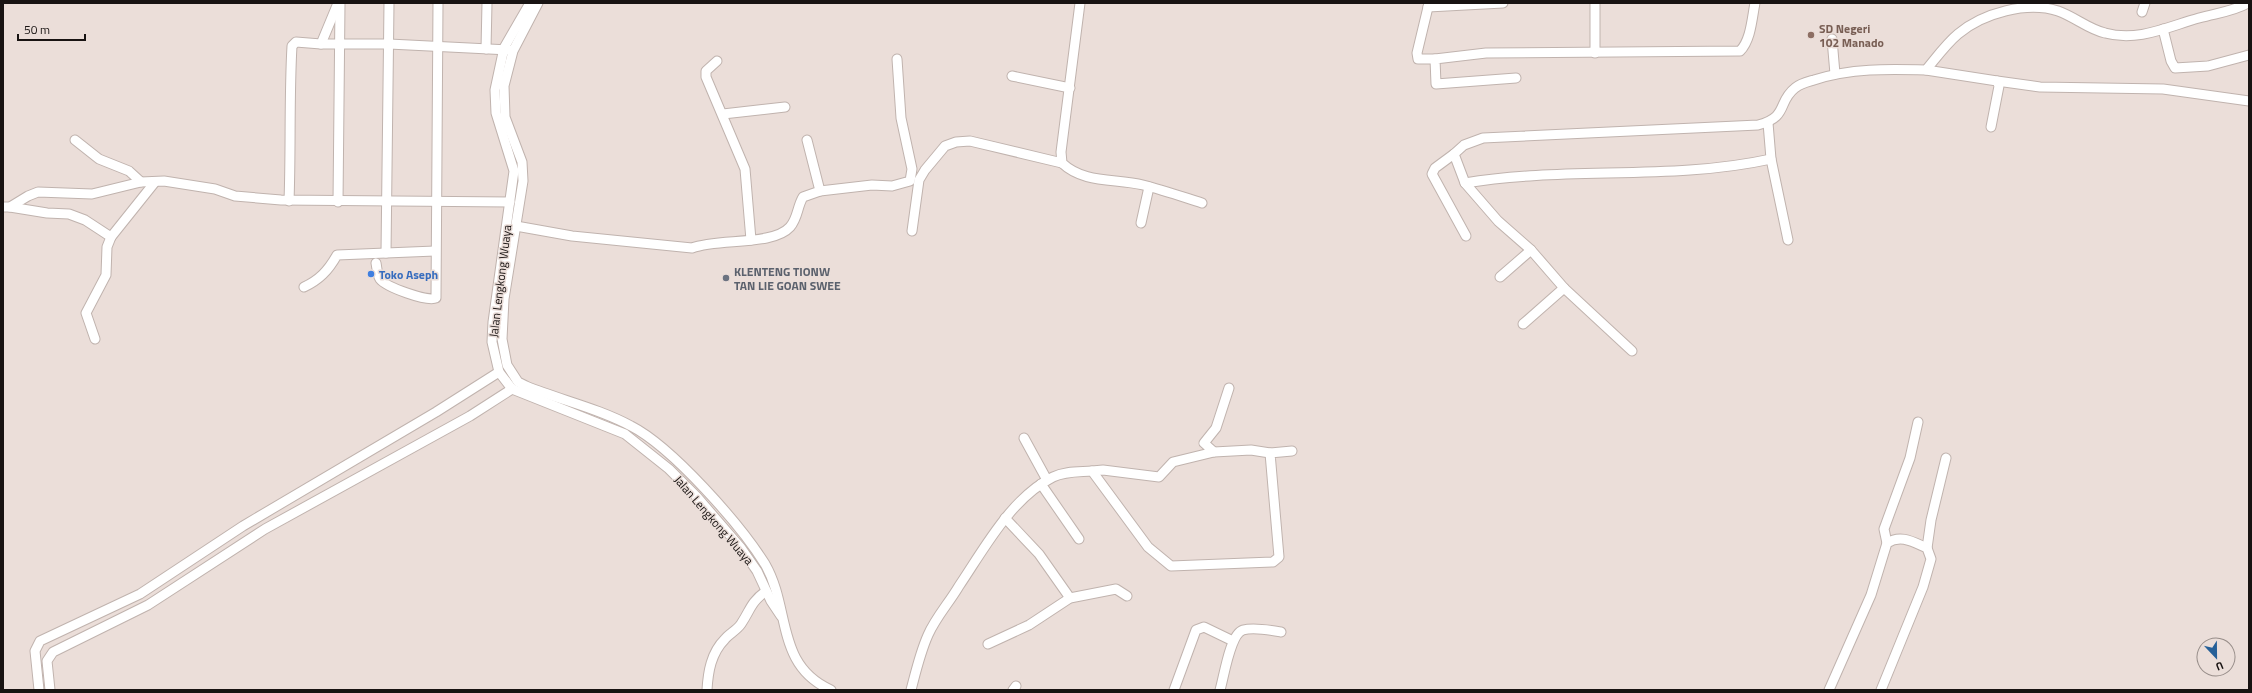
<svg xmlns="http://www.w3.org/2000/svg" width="2252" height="693" font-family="'Titillium Web',sans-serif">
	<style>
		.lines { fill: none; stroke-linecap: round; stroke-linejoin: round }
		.minor-casing { stroke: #c0b3ae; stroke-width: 11 }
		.minor { stroke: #fff; stroke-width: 9 }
		.education-dot { fill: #8d6e63; stroke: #ebded9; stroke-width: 1.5 }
		.shop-dot { fill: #3f7fe0; stroke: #ebded9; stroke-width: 1.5 }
		.worship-dot { fill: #6b7280; stroke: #ebded9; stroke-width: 1.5 }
		.labels { text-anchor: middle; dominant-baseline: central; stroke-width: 3; stroke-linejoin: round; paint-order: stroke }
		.education-label { font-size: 12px; font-weight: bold; fill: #785e54; stroke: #ebded9; text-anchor: start }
		.worship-label { font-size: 12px; font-weight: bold; fill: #5b616d; stroke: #ebded9; text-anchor: start }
		.shop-label { font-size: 12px; font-weight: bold; fill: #366cbe; stroke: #ebded9; text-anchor: start }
		.street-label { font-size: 12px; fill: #181312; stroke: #ebded9 }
	</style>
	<rect width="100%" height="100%" fill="#ebded9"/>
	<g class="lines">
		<g class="minor-casing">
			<g id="minor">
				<polyline points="530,3 504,48 495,90 496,113 514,171 493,322 492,342 499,372 512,389 625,434 669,469 697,497 741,548 757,571 771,601 781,616"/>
				<path d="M538,3L513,51L504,86L505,117L522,162L523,181L504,299L502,339L507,365L518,382L526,386C560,400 598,408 631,426C672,447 740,524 765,564C791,609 775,665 831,690"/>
				<path d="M1080,3L1061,152L1062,163C1084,184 1116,178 1143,185C1163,190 1183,197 1202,203"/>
				<polyline points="1429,3 1417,53 1418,59 1435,59"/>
				<polyline points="1428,7 1503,3"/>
				<polyline points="2142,12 2145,3"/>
				<polyline points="2163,29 2171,61 2175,68 2208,66 2249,55"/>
				<polyline points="1832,39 1835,74"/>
				<polyline points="321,44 389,44 509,50"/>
				<polyline points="486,49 487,3"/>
				<polyline points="1595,53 1595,3"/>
				<polyline points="717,61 706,71 706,77 745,169 751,240"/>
				<polyline points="1926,70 1997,81 1999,86 1991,127"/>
				<polyline points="1012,76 1070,88"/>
				<path d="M1516,78L1436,84L1435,59L1486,53L1740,51C1751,40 1752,18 1755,3"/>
				<polyline points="1997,81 2040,87 2163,89 2249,101"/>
				<polyline points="723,114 785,107"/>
				<polyline points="1768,123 1771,159 1788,240"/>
				<polyline points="75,140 99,159 129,171 141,182"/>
				<polyline points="1454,154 1435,168 1432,174 1466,236"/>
				<path d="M1465,183C1567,166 1671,181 1771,159"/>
				<polyline points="820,191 872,185 892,186 910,181 912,169 901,118 897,59"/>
				<path d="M289,201C291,149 289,98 292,46L296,42L321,44L338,3"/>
				<polyline points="338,202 340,3"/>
				<polyline points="3,207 10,207 28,196 38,192 92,194 141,182 164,181 215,189 235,196 281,200 510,202"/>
				<polyline points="10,207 47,213 69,214 85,220 111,237 107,247 106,275 86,313 95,339"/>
				<polyline points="1141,223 1149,187"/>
				<path d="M516,226L572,236L692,248C718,238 773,246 790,227C798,218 797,207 803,197L820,191L807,140"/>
				<polyline points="912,231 919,180 925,170 945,146 956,142 970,141 1062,163"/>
				<polyline points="111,237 155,182"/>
				<polyline points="386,253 389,3"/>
				<path d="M376,263C377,268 377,274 380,279C386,287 427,302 436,298L438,3"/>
				<polyline points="1500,277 1531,250"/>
				<path d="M304,287C319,280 328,271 337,255L435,251"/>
				<polyline points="1523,324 1564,288"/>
				<path d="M1632,351L1564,288L1531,250L1498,221L1465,183L1454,154L1464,145L1483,138L1758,125C1789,117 1777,102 1795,88C1801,83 1807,82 1814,80C1851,68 1888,69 1926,70C1936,58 1946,44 1958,34C1983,13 2027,1 2058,11C2075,17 2088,29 2105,33C2138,42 2167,27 2199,18C2216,13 2232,12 2248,3"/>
				<polyline points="1024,438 1047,480"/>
				<polyline points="1214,452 1251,450 1270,453"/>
				<polyline points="1092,471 1103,470 1159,477 1173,462 1214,452 1204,443 1216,428 1229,388"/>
				<polyline points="1041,484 1079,539"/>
				<polyline points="1005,518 1039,554 1070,598"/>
				<polyline points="1887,543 1884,529 1910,458 1918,422"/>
				<polyline points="1927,548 1931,520 1946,458"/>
				<polyline points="988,644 1029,625 1070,598 1116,589 1127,596"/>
				<polyline points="39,690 35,651 40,641 140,594 243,526 436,412 499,372"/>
				<polyline points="50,690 47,661 53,652 148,605 265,529 470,416 512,389"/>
				<path d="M707,690C708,672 711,653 725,639C729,634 737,630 741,624C751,609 750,603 766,591"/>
				<path d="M911,690C916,671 920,653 928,635C936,617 949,603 959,586C984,549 1011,498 1053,477C1065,471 1079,472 1092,471L1148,547L1171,566L1273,562L1279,557L1270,453L1292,451"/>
				<polyline points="1013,690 1016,686"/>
				<polyline points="1174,690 1196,630 1204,627 1233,641"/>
				<path d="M1220,690C1224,677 1230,634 1243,630C1254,627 1270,630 1281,632"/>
				<path d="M1829,690L1871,595L1887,543C1901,534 1913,542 1927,548L1931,559L1923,587L1881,690"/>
			</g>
		</g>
		<use href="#minor" class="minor"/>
	</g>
	<circle class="education-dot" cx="1811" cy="35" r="4"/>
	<circle class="shop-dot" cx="371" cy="274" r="4"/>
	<circle class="worship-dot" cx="726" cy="278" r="4"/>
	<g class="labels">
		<g class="education-label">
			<text x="1819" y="28">SD Negeri<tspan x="1819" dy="14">102 Manado</tspan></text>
		</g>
		<g class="worship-label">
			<text x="734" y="271">KLENTENG TIONW<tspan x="734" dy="14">TAN LIE GOAN SWEE</tspan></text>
		</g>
		<g class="shop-label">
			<text x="379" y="274">Toko Aseph</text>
		</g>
		<g class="street-label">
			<text transform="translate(500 281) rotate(-83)">Jalan Lengkong Wuaya</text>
			<text transform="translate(714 520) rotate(49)">Jalan Lengkong Wuaya</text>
		</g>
	</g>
	<rect width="2252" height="693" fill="none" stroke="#181312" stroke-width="8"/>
	<g transform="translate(2216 657) rotate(158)"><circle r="19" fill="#ebded9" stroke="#978d89"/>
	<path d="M0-3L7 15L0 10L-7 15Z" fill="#266098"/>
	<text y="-6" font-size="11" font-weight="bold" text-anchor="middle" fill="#181312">U</text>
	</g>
	<path d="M18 34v6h67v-6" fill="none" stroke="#181312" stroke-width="2"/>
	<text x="24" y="34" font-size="12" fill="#181312" stroke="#ebded9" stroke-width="3" paint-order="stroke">50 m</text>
</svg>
